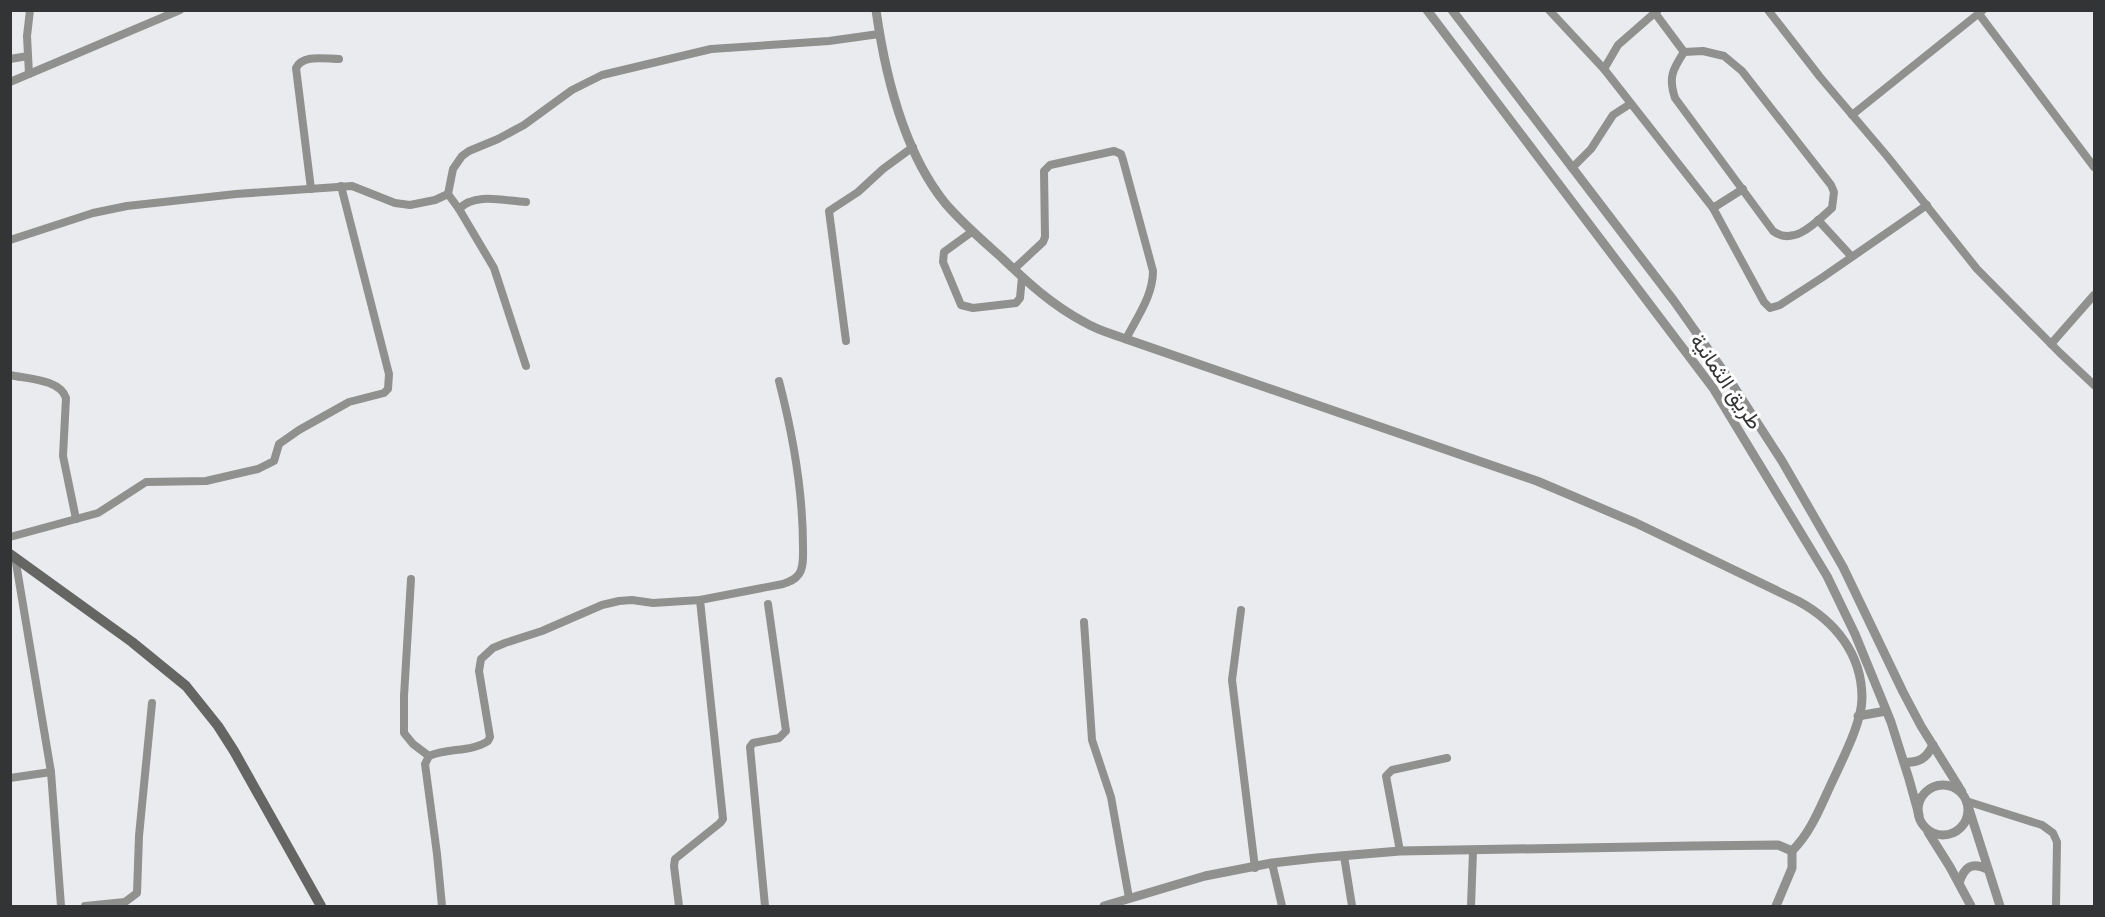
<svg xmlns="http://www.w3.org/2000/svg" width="2105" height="917" font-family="'IBM Plex Sans',Vazirmatn,sans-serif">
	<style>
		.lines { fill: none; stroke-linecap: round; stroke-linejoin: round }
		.minor { stroke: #90908e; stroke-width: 8 }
		.tertiary { stroke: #90908e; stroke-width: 9 }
		.secondary { stroke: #656563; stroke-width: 10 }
		.labels { text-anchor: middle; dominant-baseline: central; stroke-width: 6; stroke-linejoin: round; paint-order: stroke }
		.street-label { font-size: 21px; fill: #333435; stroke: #fff }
	</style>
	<rect width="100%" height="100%" fill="#e9ebee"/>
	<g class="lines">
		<g class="minor">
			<polyline points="1549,10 1604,69 1713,208 1764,302 1770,308 1780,305 1823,277 1927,205"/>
			<polyline points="1768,10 1820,77 1887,156 1977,269 2060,353 2094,385"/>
			<polyline points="1655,13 1684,52"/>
			<polyline points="1979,14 2094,167"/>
			<path d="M1703,51L1724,56L1742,71L1831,185L1834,192L1832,208C1816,222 1794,247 1773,231L1675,98C1668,77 1673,69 1684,52Z"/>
			<polyline points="10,59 28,56"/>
			<polyline points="1604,69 1618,45 1658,10"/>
			<polyline points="29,74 27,36 30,10"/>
			<polyline points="10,82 180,10"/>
			<polyline points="1852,115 1983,10"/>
			<polyline points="1572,168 1591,149 1613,115 1630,104"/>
			<path d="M311,189L296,68C303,54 325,59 339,59"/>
			<polyline points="448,194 459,209 494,268 526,366"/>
			<polyline points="1713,208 1743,189"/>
			<path d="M459,209C475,192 505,201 526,202"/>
			<polyline points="1818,220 1851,256"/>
			<polyline points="973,231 944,252 943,262 961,305 973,308 1016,303 1020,298 1022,277"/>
			<polyline points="10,240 93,213 127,206 236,194 352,186 395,203 410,205 435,200 448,194 453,169 462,156 469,151 498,139 524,125 572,90 602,75 711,49 829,41 879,34"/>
			<path d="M1014,269L1043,242L1045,237L1044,171L1050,165L1114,151L1121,154L1123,160L1153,271C1153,296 1137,317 1126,339"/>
			<polyline points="846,341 829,211 858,192 883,169 913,147"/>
			<polyline points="2051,344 2094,295"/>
			<path d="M10,375C27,379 60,379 66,398L63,456L76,519"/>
			<polyline points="10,537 98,513 146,482 206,481 258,469 274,461 279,444 299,430 349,402 384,393 388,389 389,374 341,186"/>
			<polyline points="15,557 51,772 61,906"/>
			<polyline points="411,579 404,696 404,733 413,744 429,756"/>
			<polyline points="1241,610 1232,680 1255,868"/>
			<polyline points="1084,622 1092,740 1111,797 1129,898"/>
			<polyline points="10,778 51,772"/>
			<polyline points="1966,801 2042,825 2053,833 2057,842 2056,906"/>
			<polyline points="1400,851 1386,776 1392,770 1447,758"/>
			<polyline points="1344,856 1352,906"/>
			<polyline points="1272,863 1282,906"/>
			<polyline points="85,906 125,902 137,893 139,836 152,703"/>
			<path d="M442,906L437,854L425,764L429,756C447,748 472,752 488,741L490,737L479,671L481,659L493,648L505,643L542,631L602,605L619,601L632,600L653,603L700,600L783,584C789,582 795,580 799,574C804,567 803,555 803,547C803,490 793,435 779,381"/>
			<polyline points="679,906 674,866 675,859 720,823 723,819 700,600"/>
			<polyline points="765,906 750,747 753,743 779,738 786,731 768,604"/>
			<polyline points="1471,906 1473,851"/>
		</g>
		<g class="tertiary">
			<path d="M876,10C885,74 904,152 945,203C962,223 982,240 1001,257C1027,282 1052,305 1084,322C1097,330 1112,334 1126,339L1537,481L1636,523L1798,601C1835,621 1862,654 1862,698C1862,722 1843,758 1833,780C1821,805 1812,831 1792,851V868L1776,906"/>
			<polyline points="1427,10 1713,388 1827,576 1855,634 1891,722 1909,779 1919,815"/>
			<polyline points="1452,10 1674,301 1727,376 1782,461 1843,567 1903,692 1921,726 1962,792"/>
			<polyline points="1858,716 1886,711"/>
			<path d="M1904,762C1919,763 1926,759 1933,745"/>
			<circle cx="1943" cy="810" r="25"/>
			<polyline points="1969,809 2000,906"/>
			<polyline points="1928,832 1950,867 1971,906"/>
			<path d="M1959,883C1964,868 1971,861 1987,869"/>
			<polyline points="1104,906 1205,876 1272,863 1316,858 1400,851 1693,846 1778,845 1792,851"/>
		</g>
		<polyline class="secondary" points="10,554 132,642 186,686 218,726 234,751 321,906"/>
	</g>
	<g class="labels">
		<g class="street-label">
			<text transform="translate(1727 381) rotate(56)">طريق الثمانية</text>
		</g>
	</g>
	<rect width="2105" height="917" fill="none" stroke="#333435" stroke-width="24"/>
</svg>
